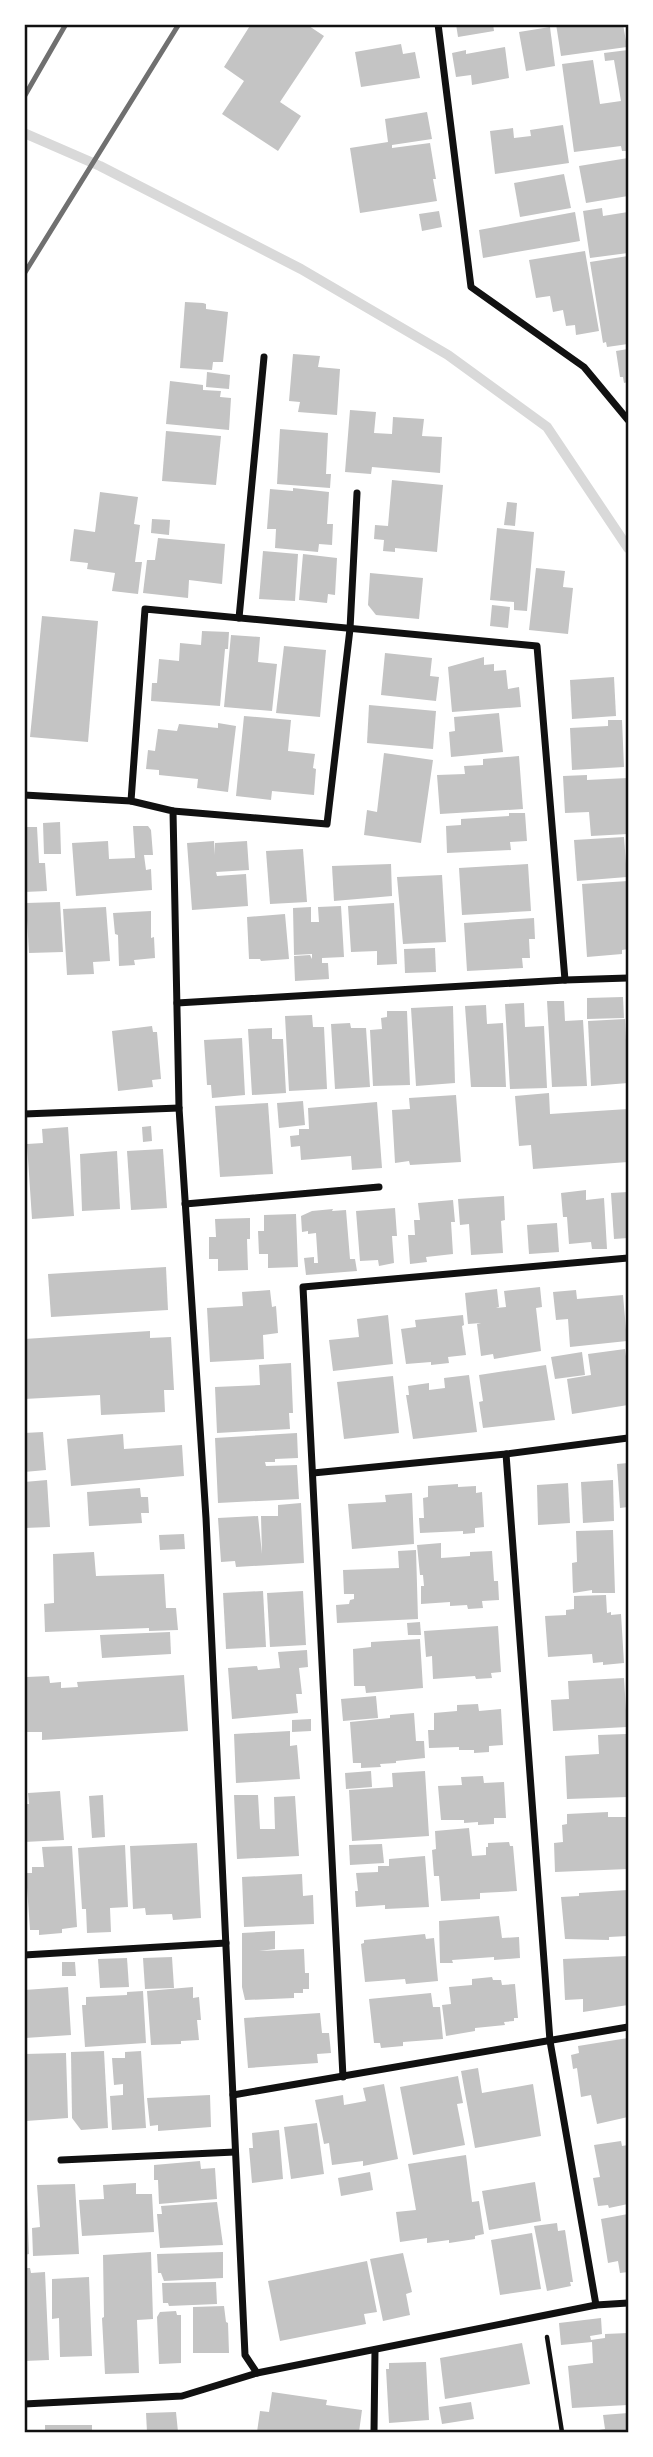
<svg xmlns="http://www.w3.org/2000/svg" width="653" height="2457" font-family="'Asap Condensed',sans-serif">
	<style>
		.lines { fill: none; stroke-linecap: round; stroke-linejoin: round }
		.stream { stroke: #d9d9d9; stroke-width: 10 }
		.building { fill: #c4c4c4 }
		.path { stroke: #111; stroke-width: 4.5 }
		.minor { stroke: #111; stroke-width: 7 }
		.rail { stroke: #707070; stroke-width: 5 }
		.neatline { fill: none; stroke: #111; stroke-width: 2.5 }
	</style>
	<rect width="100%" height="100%" fill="#fff"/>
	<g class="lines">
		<polyline class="stream" points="24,133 100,166 301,269 448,355 547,427 628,548"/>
	</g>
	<g class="building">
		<polygon points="251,24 306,24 324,36 280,102 301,116 278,151 222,114 244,81 224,67"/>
		<polygon points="456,24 493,24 494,31 458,37"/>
		<polygon points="556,24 623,24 627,47 561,56"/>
		<polygon points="550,27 555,66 526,71 519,32"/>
		<polygon points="401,44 403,54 415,52 420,78 361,87 355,52"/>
		<polygon points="505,47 509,78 472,85 471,75 456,77 452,53 466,50 466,54"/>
		<polygon points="628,50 628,151 622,151 621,146 574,152 562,64 593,60 600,104 621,101 614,60 605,61 604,53"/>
		<polygon points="427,112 432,139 392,145 392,148 430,143 436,179 433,179 437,201 360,213 350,148 388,142 385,119"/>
		<polygon points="563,125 569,163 495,174 490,131 513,128 514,138 531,136 530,130"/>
		<polygon points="628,158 628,196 586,203 579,166"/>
		<polygon points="564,174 571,208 520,217 514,183"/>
		<polygon points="602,208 603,216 628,212 628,253 590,258 583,211"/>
		<polygon points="439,211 442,227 422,231 419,214"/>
		<polygon points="575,212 580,241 483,258 479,230"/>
		<polygon points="585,251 599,331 576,335 575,325 566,326 563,310 553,312 550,296 536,298 529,260"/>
		<polygon points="628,256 628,344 607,347 606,342 603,343 590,262"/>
		<polygon points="185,302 203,303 206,304 206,309 228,312 223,362 213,362 212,370 180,368"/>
		<polygon points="628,349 628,382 624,383 623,377 620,377 616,351"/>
		<polygon points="293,354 320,356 318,367 340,369 337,415 298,412 300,402 289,401"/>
		<polygon points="207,372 230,375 229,389 206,387"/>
		<polygon points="170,381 203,385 203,390 221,391 220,397 231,398 229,430 166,424"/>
		<polygon points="350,410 376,412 374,433 392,434 393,417 424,419 422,436 442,437 440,473 372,467 371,474 345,472"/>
		<polygon points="280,429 328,433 326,474 331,474 330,488 277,484"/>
		<polygon points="166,431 221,436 216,485 162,481"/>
		<polygon points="392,480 443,485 437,552 395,548 395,552 383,551 384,540 374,539 375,525 388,526"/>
		<polygon points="293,488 329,492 327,524 333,524 332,545 319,544 318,552 275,548 276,529 267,529 270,489 293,491"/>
		<polygon points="100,492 138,497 134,524 140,525 135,562 142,562 138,594 112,591 115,573 87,569 88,563 70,561 74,529 95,532"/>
		<polygon points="507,502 517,503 515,526 504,525"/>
		<polygon points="152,519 170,520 169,535 151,533"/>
		<polygon points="497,528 534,532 527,611 514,610 514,602 490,600"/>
		<polygon points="158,538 225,544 222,584 189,580 188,598 143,593 147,560 155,560"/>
		<polygon points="263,551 298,554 295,601 259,599"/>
		<polygon points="303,554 337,558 335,595 328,594 327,603 299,600"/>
		<polygon points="536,568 565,571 563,587 573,588 568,634 529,630"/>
		<polygon points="370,573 423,578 419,619 376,615 368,605"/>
		<polygon points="492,605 510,607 508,628 490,626"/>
		<polygon points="42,616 98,621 88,742 30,737"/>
		<polygon points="202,631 229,632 228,649 225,649 220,706 151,701 152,683 157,683 159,659 179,661 180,643 201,645"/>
		<polygon points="231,635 260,637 258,662 277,664 272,711 224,707"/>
		<polygon points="284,646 326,650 320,717 276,713"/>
		<polygon points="385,653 432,658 430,676 439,677 436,701 381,695"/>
		<polygon points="484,657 484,665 494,664 494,671 506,670 508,689 519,687 521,707 452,712 448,667"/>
		<polygon points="614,677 616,716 572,719 570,680"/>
		<polygon points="369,705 436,711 433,749 367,743"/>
		<polygon points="499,713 503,752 451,757 449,732 455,731 454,717"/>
		<polygon points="244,716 291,720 288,751 315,754 313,768 316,769 314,795 272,791 271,800 236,796"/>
		<polygon points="608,720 622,720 624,767 572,770 570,728 608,726"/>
		<polygon points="218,723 236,726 228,792 197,788 198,779 159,775 159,770 146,769 148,750 155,751 158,729 177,731 179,724 218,728"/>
		<polygon points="384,753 433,760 421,843 364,835 367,810 377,812"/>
		<polygon points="519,756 523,809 440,814 437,775 465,774 464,766 483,765 483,759"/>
		<polygon points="587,775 587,780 628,778 628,834 591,836 589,812 565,813 563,776"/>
		<polygon points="509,813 525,813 527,841 510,842 511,850 447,853 446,826 461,825 461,819 509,816"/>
		<polygon points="60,822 61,854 44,854 43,823"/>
		<polygon points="133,826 148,826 151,830 153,855 144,855 146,870 151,869 152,890 76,896 72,843 108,841 109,859 135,858"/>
		<polygon points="24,827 37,827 39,863 45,863 47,891 24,892"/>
		<polygon points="624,837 627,877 577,881 574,840"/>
		<polygon points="214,841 215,855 215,843 247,841 249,870 216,872 217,876 246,874 248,906 192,910 187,843"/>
		<polygon points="303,849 307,902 270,904 266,851"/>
		<polygon points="391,864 392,896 334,901 332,866"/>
		<polygon points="528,864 531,911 462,915 459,868"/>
		<polygon points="442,875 446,942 403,944 397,877"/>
		<polygon points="628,881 628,949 622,950 622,954 587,957 582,884"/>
		<polygon points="60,902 63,952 29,953 26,903"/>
		<polygon points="394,903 397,964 377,965 377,951 351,952 348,906"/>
		<polygon points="341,906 344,957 322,958 322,963 328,963 329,979 295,981 294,956 310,955 312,959 312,954 294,955 293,908 311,907 311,922 319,922 318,907"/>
		<polygon points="106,907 110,961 93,962 94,974 67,975 63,909"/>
		<polygon points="151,911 151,938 154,937 155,958 134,960 135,965 119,966 118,935 115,934 113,913"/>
		<polygon points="285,914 289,959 261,961 260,959 249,959 247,917"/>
		<polygon points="534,918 535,939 529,939 530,958 522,958 523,968 467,971 464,923"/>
		<polygon points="435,948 436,972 405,973 404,949"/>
		<polygon points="623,997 624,1018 587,1019 587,998"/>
		<polygon points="547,1001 564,1001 565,1021 583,1020 587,1086 552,1087"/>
		<polygon points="524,1003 525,1027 544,1026 547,1088 510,1089 505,1004"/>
		<polygon points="486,1005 487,1024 503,1023 506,1087 471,1087 465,1006"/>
		<polygon points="453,1006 455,1083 416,1086 411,1008"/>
		<polygon points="387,1011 407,1011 410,1085 373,1086 370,1030 382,1029 381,1018 387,1017"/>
		<polygon points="312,1015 313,1027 324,1027 327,1089 289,1091 285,1016"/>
		<polygon points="625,1019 628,1083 591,1086 588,1021"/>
		<polygon points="350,1023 351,1028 366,1028 370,1087 335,1089 331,1024"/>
		<polygon points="152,1026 153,1032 157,1032 161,1079 152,1080 153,1087 118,1091 112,1031"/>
		<polygon points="272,1028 272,1039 283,1039 286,1093 252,1095 248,1029"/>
		<polygon points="242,1038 245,1095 212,1098 211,1085 207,1085 204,1040"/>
		<polygon points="549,1093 550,1114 628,1109 628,1162 533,1169 531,1145 519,1146 515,1096"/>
		<polygon points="456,1095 461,1162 410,1165 409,1161 395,1163 392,1110 410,1109 409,1098"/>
		<polygon points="303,1101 305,1125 279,1128 277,1103"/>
		<polygon points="377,1102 382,1168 352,1170 351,1156 301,1160 300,1146 291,1147 290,1136 299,1135 299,1129 309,1129 308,1108"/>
		<polygon points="268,1103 273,1174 220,1177 215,1106"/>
		<polygon points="151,1126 152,1141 143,1142 142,1127"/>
		<polygon points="68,1127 74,1216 32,1219 27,1144 43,1143 42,1129"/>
		<polygon points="163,1149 167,1208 131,1210 127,1151"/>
		<polygon points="117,1151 120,1209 82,1211 80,1154"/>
		<polygon points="586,1190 586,1200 604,1198 607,1249 592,1249 591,1242 569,1244 567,1217 563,1217 561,1193"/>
		<polygon points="628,1192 628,1238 614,1239 611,1193"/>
		<polygon points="504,1196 505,1220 501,1221 503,1253 471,1255 469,1224 460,1225 458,1199"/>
		<polygon points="453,1200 455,1222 451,1222 453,1254 426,1257 427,1262 410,1264 408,1235 415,1235 414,1220 420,1220 418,1203"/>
		<polygon points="395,1208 397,1236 392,1236 394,1263 379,1266 378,1260 360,1261 356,1211"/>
		<polygon points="333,1209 332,1211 346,1210 350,1259 355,1259 357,1271 306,1275 304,1258 314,1257 314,1263 318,1263 316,1233 308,1234 308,1231 302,1232 301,1216 312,1211"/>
		<polygon points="296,1214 298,1267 268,1268 268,1254 259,1254 258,1231 264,1231 264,1215"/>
		<polygon points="250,1218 250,1239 247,1239 248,1270 218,1271 218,1259 209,1259 209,1237 216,1237 215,1219"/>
		<polygon points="557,1223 559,1252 529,1254 527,1225"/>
		<polygon points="166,1267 168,1310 51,1317 48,1274"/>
		<polygon points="540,1287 542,1307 536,1308 541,1351 494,1359 493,1354 481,1356 477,1324 481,1323 468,1324 465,1293 497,1289 499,1307 496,1308 506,1307 504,1291"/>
		<polygon points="270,1290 272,1307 276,1306 278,1333 263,1335 264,1359 210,1362 207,1308 243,1306 242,1292"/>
		<polygon points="576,1290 577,1299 623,1295 627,1341 570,1347 568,1319 556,1320 553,1292"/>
		<polygon points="388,1315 393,1364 333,1371 329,1340 359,1337 357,1319"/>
		<polygon points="463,1315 464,1325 462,1326 466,1355 448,1357 449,1363 431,1365 431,1362 406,1364 401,1329 416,1327 415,1320"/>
		<polygon points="150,1331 150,1338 171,1337 174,1390 164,1390 165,1412 101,1415 100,1395 24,1399 24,1339"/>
		<polygon points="625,1349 628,1371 628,1405 572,1414 567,1379 591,1375 588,1354"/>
		<polygon points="582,1352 585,1375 555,1379 551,1357"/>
		<polygon points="291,1363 293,1413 289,1413 290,1429 217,1433 215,1387 260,1385 259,1365"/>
		<polygon points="546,1365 555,1420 483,1428 479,1402 483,1401 479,1375"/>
		<polygon points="469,1375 477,1432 413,1439 406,1395 409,1395 408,1386 429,1383 429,1390 445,1388 444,1378"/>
		<polygon points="393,1376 399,1433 344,1439 337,1382"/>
		<polygon points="43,1432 46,1470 24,1472 24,1433"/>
		<polygon points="297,1433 298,1458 275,1459 275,1462 265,1462 266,1466 297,1465 299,1499 218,1503 215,1438"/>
		<polygon points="123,1434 124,1449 182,1445 184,1476 71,1486 67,1439"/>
		<polygon points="628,1463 628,1507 620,1508 617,1464"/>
		<polygon points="47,1480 50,1527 24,1528 24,1482"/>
		<polygon points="613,1480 614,1521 583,1523 581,1482"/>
		<polygon points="568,1483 570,1523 538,1525 537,1485"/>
		<polygon points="458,1484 458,1487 476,1486 476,1493 482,1492 484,1527 475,1528 475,1533 463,1534 463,1531 420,1533 419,1518 424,1518 423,1498 428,1497 428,1486"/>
		<polygon points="140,1488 141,1497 148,1497 149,1513 141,1513 142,1523 89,1526 87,1492"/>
		<polygon points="412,1493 414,1544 352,1549 348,1504 386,1502 385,1495"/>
		<polygon points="301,1503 304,1563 236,1567 235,1561 221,1562 218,1518 258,1516 262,1554 261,1516 278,1516 278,1505"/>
		<polygon points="613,1530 615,1593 592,1593 592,1590 573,1593 572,1563 577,1562 576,1531"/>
		<polygon points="184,1534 185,1549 160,1550 159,1535"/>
		<polygon points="441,1543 441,1558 470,1556 470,1552 492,1551 494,1581 498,1581 499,1600 482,1601 483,1608 468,1609 467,1605 450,1606 450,1602 421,1604 421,1586 424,1586 423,1575 420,1575 417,1545"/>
		<polygon points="416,1550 418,1619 337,1623 336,1605 349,1604 350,1600 354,1599 354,1594 344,1594 343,1570 399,1568 398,1551"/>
		<polygon points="94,1552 96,1576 164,1574 166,1608 176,1608 178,1630 149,1631 149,1628 45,1632 44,1604 54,1603 53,1554"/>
		<polygon points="263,1591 266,1647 226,1649 223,1593"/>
		<polygon points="303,1591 306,1645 270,1647 267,1593"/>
		<polygon points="606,1595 607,1613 611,1612 611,1615 621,1614 624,1663 603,1665 603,1662 593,1663 592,1654 548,1657 545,1616 566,1615 566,1610 574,1609 574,1596"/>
		<polygon points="420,1622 421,1635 408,1635 407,1623"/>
		<polygon points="498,1626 501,1672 491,1673 492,1678 476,1679 475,1676 433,1679 432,1656 426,1657 424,1631"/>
		<polygon points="170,1632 171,1654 102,1658 100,1635"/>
		<polygon points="420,1639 423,1688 366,1693 365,1686 354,1686 353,1649 371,1647 371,1642"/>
		<polygon points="307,1650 308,1667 299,1668 302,1694 296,1694 298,1713 232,1719 228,1668 257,1666 258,1670 280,1668 278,1652"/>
		<polygon points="24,1671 27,1671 27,1677 49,1676 50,1683 61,1682 61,1688 78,1687 77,1682 184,1675 188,1731 42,1740 42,1732 24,1732"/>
		<polygon points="624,1678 627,1727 553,1731 551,1700 569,1699 568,1681"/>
		<polygon points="376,1696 378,1718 343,1721 341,1699"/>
		<polygon points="478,1704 479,1711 501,1709 503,1745 489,1746 489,1752 474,1753 474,1750 459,1750 459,1747 429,1748 428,1730 434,1730 434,1713 457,1711 457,1705"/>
		<polygon points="414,1713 416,1741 424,1741 425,1758 396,1761 396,1763 380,1764 381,1767 361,1768 361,1763 353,1763 350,1722 390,1718 390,1715"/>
		<polygon points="311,1719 311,1731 292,1732 292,1720"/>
		<polygon points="290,1731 290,1746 297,1745 300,1779 236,1783 234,1734"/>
		<polygon points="626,1734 628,1797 567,1799 565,1756 599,1754 598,1735"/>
		<polygon points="371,1771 372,1787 346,1789 345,1773"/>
		<polygon points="425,1771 429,1836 352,1841 349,1790 393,1787 392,1773"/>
		<polygon points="483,1776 484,1783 504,1782 506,1818 494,1818 494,1824 478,1825 478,1822 464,1823 464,1820 441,1820 438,1786 462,1785 461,1777"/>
		<polygon points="60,1791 64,1840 24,1842 24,1804 29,1804 28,1793"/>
		<polygon points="103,1795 105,1837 92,1838 89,1796"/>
		<polygon points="234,1795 258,1795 260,1829 275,1829 274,1797 295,1796 299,1856 237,1859"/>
		<polygon points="608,1812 608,1817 628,1817 628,1869 555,1872 554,1843 563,1842 562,1825 567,1824 567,1814"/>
		<polygon points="469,1828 472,1856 486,1855 486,1847 488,1847 488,1843 509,1842 510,1846 513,1846 517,1891 480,1893 480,1899 441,1901 439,1876 434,1876 432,1850 436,1849 435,1831"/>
		<polygon points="197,1843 201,1918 173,1920 172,1914 146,1915 145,1908 133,1909 130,1846"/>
		<polygon points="382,1844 384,1863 350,1865 349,1845"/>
		<polygon points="125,1845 128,1907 110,1908 111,1932 87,1933 86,1909 82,1909 78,1848"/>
		<polygon points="72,1846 77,1927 62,1929 62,1933 39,1935 39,1930 30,1930 26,1873 32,1873 32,1867 44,1867 42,1847"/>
		<polygon points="425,1856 429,1907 385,1909 385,1905 356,1907 355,1891 358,1891 356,1873 378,1872 378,1866 389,1866 389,1859"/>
		<polygon points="302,1874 303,1896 313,1895 314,1924 244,1927 242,1877"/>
		<polygon points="628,1890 628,1936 609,1937 609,1940 565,1939 561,1897 579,1896 579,1893"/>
		<polygon points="499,1916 502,1938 519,1937 520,1958 494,1960 494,1957 452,1960 453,1963 440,1963 439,1921"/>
		<polygon points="275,1931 275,1949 259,1951 304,1949 305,1973 309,1973 309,1989 303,1989 303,1993 294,1993 294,1998 245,2000 242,1987 242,1933"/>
		<polygon points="425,1934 426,1939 434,1938 438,1981 406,1984 405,1979 365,1982 361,1944 364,1943 364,1940"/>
		<polygon points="628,1956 628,2005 583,2012 583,1999 565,2000 563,1959"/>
		<polygon points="172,1957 174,1988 145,1989 143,1958"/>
		<polygon points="127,1958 129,1987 100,1988 98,1959"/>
		<polygon points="62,1962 75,1962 76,1976 62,1976"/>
		<polygon points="492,1977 493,1980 501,1980 502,1985 515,1984 518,2018 514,2018 514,2021 504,2022 505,2025 475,2028 475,2031 446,2036 442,2005 451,2004 449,1987 472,1985 472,1979"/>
		<polygon points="68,1987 71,2035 25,2038 24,1990"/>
		<polygon points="193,1987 193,1998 199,1997 201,2020 197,2020 199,2040 181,2041 181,2044 151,2045 147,1991"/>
		<polygon points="143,1991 146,2043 85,2047 82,2005 86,2005 86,1997 127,1995 127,1992"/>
		<polygon points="431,1993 433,2007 440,2007 443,2039 403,2042 403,2046 381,2048 380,2043 374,2043 369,1999"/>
		<polygon points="320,2013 322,2033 329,2033 331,2053 317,2054 318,2063 248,2068 244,2018"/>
		<polygon points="628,2038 628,2117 597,2124 591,2095 581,2097 577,2068 573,2069 571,2055 579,2053 578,2046"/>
		<polygon points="104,2051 108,2128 81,2130 72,2118 71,2052"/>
		<polygon points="141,2051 146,2128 112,2130 110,2096 123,2095 123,2084 114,2085 112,2058 125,2058 125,2052"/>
		<polygon points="66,2053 68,2118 26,2121 24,2054"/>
		<polygon points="478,2068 482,2093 533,2084 541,2136 475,2148 461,2071"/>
		<polygon points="458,2076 463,2103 457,2104 465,2145 413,2155 400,2087"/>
		<polygon points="384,2084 398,2159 363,2166 363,2161 332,2165 329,2143 324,2144 315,2100 343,2095 344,2105 366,2101 363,2088"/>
		<polygon points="210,2095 211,2127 158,2131 158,2125 150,2126 147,2098"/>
		<polygon points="317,2123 324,2174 291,2179 284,2127"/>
		<polygon points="279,2130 283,2179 252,2183 249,2148 253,2148 252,2133"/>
		<polygon points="621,2141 622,2146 628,2145 628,2204 609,2208 608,2205 598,2206 593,2178 600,2177 594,2145"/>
		<polygon points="466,2155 472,2202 479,2201 484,2234 475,2236 475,2239 449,2243 449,2240 427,2243 427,2238 400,2242 396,2212 416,2210 408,2164"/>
		<polygon points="200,2161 201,2169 215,2168 217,2199 159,2204 158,2180 154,2180 154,2165"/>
		<polygon points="370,2172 373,2190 341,2196 338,2178"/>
		<polygon points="535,2182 541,2221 489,2230 482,2191"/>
		<polygon points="136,2183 136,2194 152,2194 154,2232 82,2236 79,2200 104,2199 103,2185"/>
		<polygon points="75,2184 79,2254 33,2256 32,2228 40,2227 37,2185"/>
		<polygon points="24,2199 27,2199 29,2254 24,2255"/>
		<polygon points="217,2202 223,2245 160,2248 157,2214 162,2214 161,2206"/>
		<polygon points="628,2214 628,2272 620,2273 618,2261 608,2263 601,2219"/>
		<polygon points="557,2223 558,2231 565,2230 573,2282 570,2282 571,2286 547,2291 534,2226"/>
		<polygon points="532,2233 541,2289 500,2295 491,2240"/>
		<polygon points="151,2252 153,2319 137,2320 139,2373 105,2374 102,2318 104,2317 103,2255"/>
		<polygon points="223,2252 223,2278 164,2281 161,2273 158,2273 157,2254"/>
		<polygon points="403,2253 412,2292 406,2294 410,2315 383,2321 370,2259"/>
		<polygon points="367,2261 377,2312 364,2314 366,2324 280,2341 268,2281"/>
		<polygon points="24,2268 30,2268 31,2273 45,2272 49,2360 24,2361"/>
		<polygon points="89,2277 92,2356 60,2357 59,2318 52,2319 52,2279"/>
		<polygon points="216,2282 217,2304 169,2306 168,2303 163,2303 162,2283"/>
		<polygon points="224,2306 226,2322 228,2323 229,2353 193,2353 193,2307"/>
		<polygon points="176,2311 177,2315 181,2315 181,2363 159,2364 157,2317 160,2312"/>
		<polygon points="601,2318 602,2334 590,2336 591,2340 605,2338 605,2334 628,2333 628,2405 572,2408 568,2366 593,2363 592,2342 561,2345 559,2323"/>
		<polygon points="522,2343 530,2384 445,2399 440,2358"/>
		<polygon points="426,2362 429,2420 389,2423 386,2369 389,2369 389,2363"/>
		<polygon points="272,2392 327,2400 326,2405 362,2410 359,2432 257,2432 260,2411 269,2412"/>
		<polygon points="471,2402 474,2419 442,2424 439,2407"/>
		<polygon points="176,2412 178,2432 147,2432 146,2413"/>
		<polygon points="628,2413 628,2432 600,2432 599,2430 605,2429 603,2415"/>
		<rect x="45" y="2425" width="47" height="7"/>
	</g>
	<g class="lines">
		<polyline class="path" points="547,2337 562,2432"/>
		<g class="minor">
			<polyline points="438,24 471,287 584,367 628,420"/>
			<polyline points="239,618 264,357"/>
			<polyline points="24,795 131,801"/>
			<polyline points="173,811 327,824 350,629 357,493"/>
			<polyline points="177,1003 565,980 628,978"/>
			<polyline points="24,1114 179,1108"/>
			<polyline points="185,1204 379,1187"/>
			<polyline points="506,1454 550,2041 596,2305"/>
			<polyline points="313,1473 506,1454 628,1438"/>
			<polyline points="24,1955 226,1943"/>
			<polyline points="343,2077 303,1287 628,1258"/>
			<polyline points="233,2095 628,2027"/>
			<polyline points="61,2160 235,2152"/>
			<polyline points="257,2373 245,2355 206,1518 179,1108 173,811 131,801 145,609 537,646 565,980"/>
			<polyline points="24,2404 182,2396 257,2373 596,2305 628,2303"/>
			<polyline points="374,2432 375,2350"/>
		</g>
		<g class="rail">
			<polyline points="24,97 66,24"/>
			<polyline points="24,274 179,24"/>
		</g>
	</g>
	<rect width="653" height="2457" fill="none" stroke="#ffffff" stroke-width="52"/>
	<rect x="26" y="26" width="601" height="2405" class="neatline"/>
</svg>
